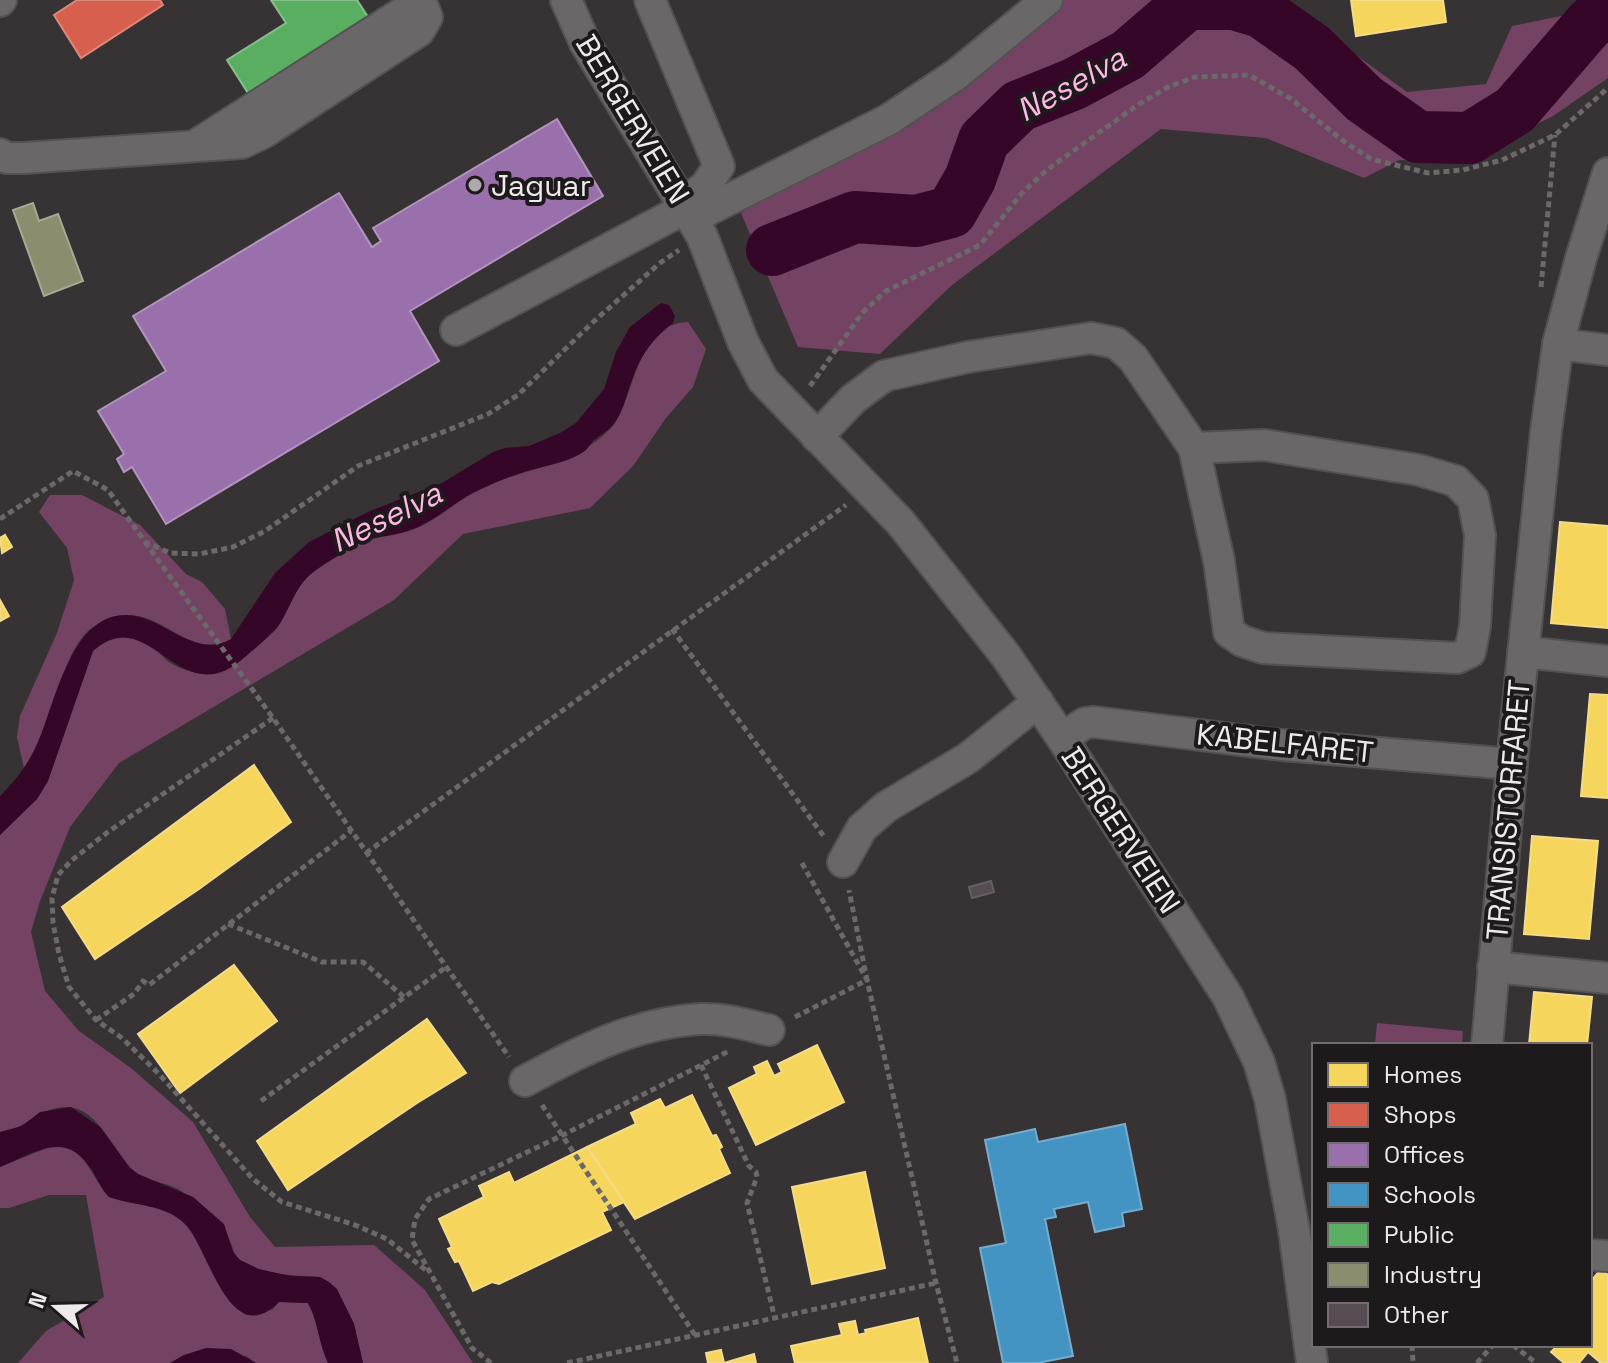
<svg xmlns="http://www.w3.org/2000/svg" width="1608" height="1363" font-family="'Space Grotesk',sans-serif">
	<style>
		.green { fill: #744363 }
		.water { fill: #350628 }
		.homes { fill: #f6d55c; stroke: #f4db87; stroke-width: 2 }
		.shops { fill: #d6604d; stroke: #dd897d; stroke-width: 2 }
		.offices { fill: #9970ab; stroke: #b294be; stroke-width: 2 }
		.schools { fill: #4393c3; stroke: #76adcf; stroke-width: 2 }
		.public { fill: #5aae61; stroke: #86c08b; stroke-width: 2 }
		.industry { fill: #8c8c6e; stroke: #a9a894; stroke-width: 2 }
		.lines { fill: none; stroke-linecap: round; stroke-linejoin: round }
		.river { stroke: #350628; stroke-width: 52 }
		.building { fill: #574c53; stroke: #646062; stroke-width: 2 }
		.minor-casing { stroke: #545153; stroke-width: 34 }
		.path { stroke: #6b696a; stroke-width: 5; stroke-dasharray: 6 4; stroke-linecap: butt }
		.minor { stroke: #6a6769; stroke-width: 30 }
		.poi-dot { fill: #aea9ac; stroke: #1e1a1c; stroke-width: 3 }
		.labels { text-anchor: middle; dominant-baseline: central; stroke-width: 8; stroke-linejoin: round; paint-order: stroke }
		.street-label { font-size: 30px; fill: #eee9ec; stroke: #1e1a1c }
		.poi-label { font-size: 30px; fill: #eee9ec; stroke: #1e1a1c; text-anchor: start }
		.water-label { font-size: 32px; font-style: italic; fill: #ffb8e4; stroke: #1e1a1c }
	</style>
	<rect width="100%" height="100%" fill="#373335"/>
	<g class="green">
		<polygon points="1047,0 1280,0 1407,92 1486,84 1512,26 1581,12 1582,0 1608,0 1608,78 1553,116 1461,162 1399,160 1364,178 1266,138 1161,129 952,285 880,354 798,347 741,213"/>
		<path d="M688,322L706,349L693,387L666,418L633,466L590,508L463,534L394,600L119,763L70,827L40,901L31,932L45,991L79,1031L131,1068L193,1122L250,1217L275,1247L374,1245L425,1290L473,1363H363L354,1324L346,1307L320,1277C294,1275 264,1276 242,1261C233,1256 234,1249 230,1241C228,1234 219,1228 213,1223C203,1213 191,1196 178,1189C163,1181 145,1182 133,1170C113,1151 99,1109 68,1107C40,1106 26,1130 0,1132V835L37,799L48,781L93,651C111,635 134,632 153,647C158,651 162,656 166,660C185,674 214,679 234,665C242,660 275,632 279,625C289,609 295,587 311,574C321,566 361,541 373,537C384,534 397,534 409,531C432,524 450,506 471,494C497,479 527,472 556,463C574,457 604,439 615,423C636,390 637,324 688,322Z"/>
		<path d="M50,495H82L140,525L186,574L202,582L225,609L231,639C192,662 161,609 123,616C112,617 98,623 89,630C70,647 63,678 55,701C46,724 37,747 24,768L17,737L20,716L57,633L74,580L67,548L39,512Z"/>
		<polygon points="1377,1023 1463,1031 1462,1045 1375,1045"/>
		<path d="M62,1145C89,1155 92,1179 109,1197C129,1204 151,1204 170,1213C208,1231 206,1290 246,1315L272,1310L279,1302L308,1303C318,1321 319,1344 328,1363H256L246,1356L184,1355L170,1363H18L46,1331L104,1297L86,1195H49L9,1208H0V1167L47,1148Z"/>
	</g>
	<g class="water">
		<path d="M661,303L669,305L675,316L673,323C650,341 639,358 630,386C625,400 622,414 613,425C608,431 600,435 594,440C592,442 588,448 586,450C568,464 539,466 518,474C503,479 487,486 473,493C452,504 434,522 410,530C391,538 371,535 352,547C337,557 314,568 303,582C293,595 288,611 279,625C275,632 243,659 235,665C176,705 147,602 93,651L48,781L37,799L0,835V796C14,782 28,765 36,747C55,706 70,612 128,615C164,617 195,660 231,639L275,573L309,542L370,511L442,483L493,452L505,448L529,446L560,433L576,423L604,389L616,352L630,327Z"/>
		<path d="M71,1107L100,1127L130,1168L138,1174L193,1197L224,1224L233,1252L240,1260L259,1269L290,1276L320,1277L329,1282L337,1289L354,1324L363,1363H328C319,1344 318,1321 308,1303L279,1302C229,1352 209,1248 185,1224C165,1204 134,1206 109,1197C100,1188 97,1176 89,1166C64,1130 32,1154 0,1167V1132L22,1126L40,1112Z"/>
		<polygon points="206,1348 231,1349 256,1363 170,1363 184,1355"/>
	</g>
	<g class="homes">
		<polygon points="1351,0 1443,0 1446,22 1356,36"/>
		<polygon points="1560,522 1608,526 1608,628 1551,623"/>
		<polygon points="5,535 12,547 2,553 0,538"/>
		<polygon points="0,600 9,616 0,621"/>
		<polygon points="1590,694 1608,695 1608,798 1581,796"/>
		<polygon points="254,765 291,822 199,889 95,959 62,907"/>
		<polygon points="1532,836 1598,841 1589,939 1524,934"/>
		<polygon points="234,965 277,1021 180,1093 138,1034"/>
		<polygon points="1534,992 1592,997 1587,1045 1529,1045"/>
		<polygon points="427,1019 466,1073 417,1103 288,1190 257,1141"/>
		<polygon points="817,1045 844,1102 756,1145 729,1088 757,1074 754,1067 767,1061 774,1076 782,1072 778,1064"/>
		<polygon points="692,1095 712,1136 716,1135 722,1147 719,1149 730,1173 635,1219 587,1147 636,1124 631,1113 660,1099 665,1108"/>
		<polygon points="587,1147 624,1202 602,1212 611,1230 499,1284 492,1282 473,1291 459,1261 455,1262 448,1249 452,1247 439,1219 484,1197 479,1186 509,1172 514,1183"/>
		<polygon points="865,1172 885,1268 812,1284 792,1187"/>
		<polygon points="1601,1269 1608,1275 1608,1363 1601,1363 1588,1352 1579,1363 1564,1363 1551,1352 1558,1345 1590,1345 1590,1279 1592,1280"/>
		<polygon points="918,1318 928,1363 795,1363 791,1346 842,1335 839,1324 855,1321 858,1335 866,1333 865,1330"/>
		<polygon points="721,1350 724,1363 754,1354 756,1363 708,1363 706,1353"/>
	</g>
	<polygon class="shops" points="77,0 160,0 163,5 81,58 54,15"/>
	<polygon class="offices" points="557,119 603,196 410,311 439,361 166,524 132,467 124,472 117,459 124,454 98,411 166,371 133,316 339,193 372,247 381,241 373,228"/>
	<polygon class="schools" points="1125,1124 1142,1209 1122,1213 1124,1226 1095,1232 1088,1202 1054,1209 1056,1217 1045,1219 1073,1356 1038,1363 1003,1363 980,1248 1006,1243 985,1140 1035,1129 1038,1142"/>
	<polygon class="public" points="271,0 357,0 368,17 353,26 356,31 280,79 277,74 273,76 278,84 265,92 260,85 248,93 227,60 286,23"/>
	<polygon class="industry" points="33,203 39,221 58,214 83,281 44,296 13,210"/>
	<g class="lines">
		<polyline class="river" points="772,250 855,217 916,221 951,212 970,179 984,140 1019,106 1074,84 1128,55 1187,4 1234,4 1261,12 1312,48 1364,99 1418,137 1470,138 1515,110 1591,22 1608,14"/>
	</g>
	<polygon class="building" points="991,881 994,892 972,898 969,887"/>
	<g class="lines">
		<g class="minor-casing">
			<g id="minor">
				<polyline points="566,0 585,43 702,236 743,342 763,380 901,523 1006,656 1062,738 1228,997 1259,1062 1270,1099 1294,1230 1312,1363"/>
				<polyline points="650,0 719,166 705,187 683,202"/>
				<polyline points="0,1 1,0"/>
				<polyline points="196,145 421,1"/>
				<polyline points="0,154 7,158 24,158 242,143 263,133 419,31 427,17 420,0"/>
				<polyline points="692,218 888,120 957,74 1047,0"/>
				<polyline points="456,330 686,208"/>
				<polyline points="1558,344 1608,350"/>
				<polyline points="817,437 853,399 884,376 968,357 1091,338 1116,343 1133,358 1194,448 1219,561 1229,632 1242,641 1263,648 1457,658 1470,652 1475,626 1480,535 1473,499 1456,481 1419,470 1264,445 1194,448"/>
				<polyline points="1523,652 1608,661"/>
				<polyline points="1062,738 1085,723 1094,722 1282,745 1512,764"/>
				<polyline points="843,862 862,828 886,807 968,758 1038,702"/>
				<polyline points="1493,967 1608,978"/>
				<polyline points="1487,1045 1512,762 1546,431 1558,344 1581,258 1608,173"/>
				<path d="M525,1081C580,1051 637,1022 701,1019C724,1018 747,1025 769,1030"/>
				<polyline points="1590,1255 1608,1256"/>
			</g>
		</g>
		<g class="path">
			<polyline points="1541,287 1555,135"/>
			<polyline points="810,386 863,312 886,291 980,245 1022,193 1048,169 1139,104 1168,87 1195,77 1249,75 1291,99 1346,143 1371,159 1428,173 1463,170 1502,160 1555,135 1608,88"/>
			<polyline points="0,519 73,471 108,490 145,542 170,553 199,554 233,547 265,531 358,466 488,414 518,395 592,323 660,263 679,250"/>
			<polyline points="145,542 273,718 509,1057"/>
			<polyline points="672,629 825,838"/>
			<polyline points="273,718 108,832 72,860 58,875 52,898 53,923 59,954 69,987 96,1020 122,1038 159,1074 253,1179 282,1202 355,1225 387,1239 428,1272"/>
			<polyline points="366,853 846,505"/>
			<polyline points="802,863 867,980 936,1283 957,1363"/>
			<polyline points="228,924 322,962 363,962 404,997"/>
			<polyline points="795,1017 867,980 849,890"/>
			<polyline points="96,1020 134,994 143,981 149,985 351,831"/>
			<polyline points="701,1065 749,1166 756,1172 757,1177 747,1203 775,1319"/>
			<polyline points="261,1101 446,967"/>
			<polyline points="542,1105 695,1335"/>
			<polyline points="1412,1345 1413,1363"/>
			<polyline points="1513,1345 1536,1363"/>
			<polyline points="491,1363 472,1348 412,1240 415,1219 429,1199 563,1135 729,1051"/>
			<polyline points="567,1363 936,1283"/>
			<polyline points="1477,1363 1493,1345"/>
		</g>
		<use href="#minor" class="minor"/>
	</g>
	<circle class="poi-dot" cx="475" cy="185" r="8"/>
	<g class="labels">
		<g class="street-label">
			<text transform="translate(633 119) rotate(59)">BERGERVEIEN</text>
			<text transform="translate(1285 743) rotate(6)">KABELFARET</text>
			<text transform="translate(1508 810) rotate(-85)">TRANSISTORFARET</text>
			<text transform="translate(1121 830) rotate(57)">BERGERVEIEN</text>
		</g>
		<g class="poi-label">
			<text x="491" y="185">Jaguar</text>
		</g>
		<g class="water-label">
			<text transform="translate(1071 84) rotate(-29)">Neselva</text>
			<text transform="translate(386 517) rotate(-26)">Neselva</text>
		</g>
	</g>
	<rect x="1312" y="1043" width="280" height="304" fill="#1e1a1c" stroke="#716d6f" stroke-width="2"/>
	<rect x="1328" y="1063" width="40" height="24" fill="#f6d55c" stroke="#716d6f" stroke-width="2"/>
	<text x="1384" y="1083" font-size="24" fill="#eee9ec">Homes</text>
	<rect x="1328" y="1103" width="40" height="24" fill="#d6604d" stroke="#716d6f" stroke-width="2"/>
	<text x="1384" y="1123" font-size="24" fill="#eee9ec">Shops</text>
	<rect x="1328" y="1143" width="40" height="24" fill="#9970ab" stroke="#716d6f" stroke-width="2"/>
	<text x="1384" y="1163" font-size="24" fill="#eee9ec">Offices</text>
	<rect x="1328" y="1183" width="40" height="24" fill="#4393c3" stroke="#716d6f" stroke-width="2"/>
	<text x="1384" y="1203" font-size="24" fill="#eee9ec">Schools</text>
	<rect x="1328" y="1223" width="40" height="24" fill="#5aae61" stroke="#716d6f" stroke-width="2"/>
	<text x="1384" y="1243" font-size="24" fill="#eee9ec">Public</text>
	<rect x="1328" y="1263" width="40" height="24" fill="#8c8c6e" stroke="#716d6f" stroke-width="2"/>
	<text x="1384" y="1283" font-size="24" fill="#eee9ec">Industry</text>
	<rect x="1328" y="1303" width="40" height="24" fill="#574c53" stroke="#716d6f" stroke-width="2"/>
	<text x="1384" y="1323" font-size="24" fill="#eee9ec">Other</text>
	<g transform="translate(56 1307) rotate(290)" stroke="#1e1a1c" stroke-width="6" paint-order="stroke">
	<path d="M0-6L14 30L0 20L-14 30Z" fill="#eee9ec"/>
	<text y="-12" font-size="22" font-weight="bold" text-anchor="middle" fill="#eee9ec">N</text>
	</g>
</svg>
